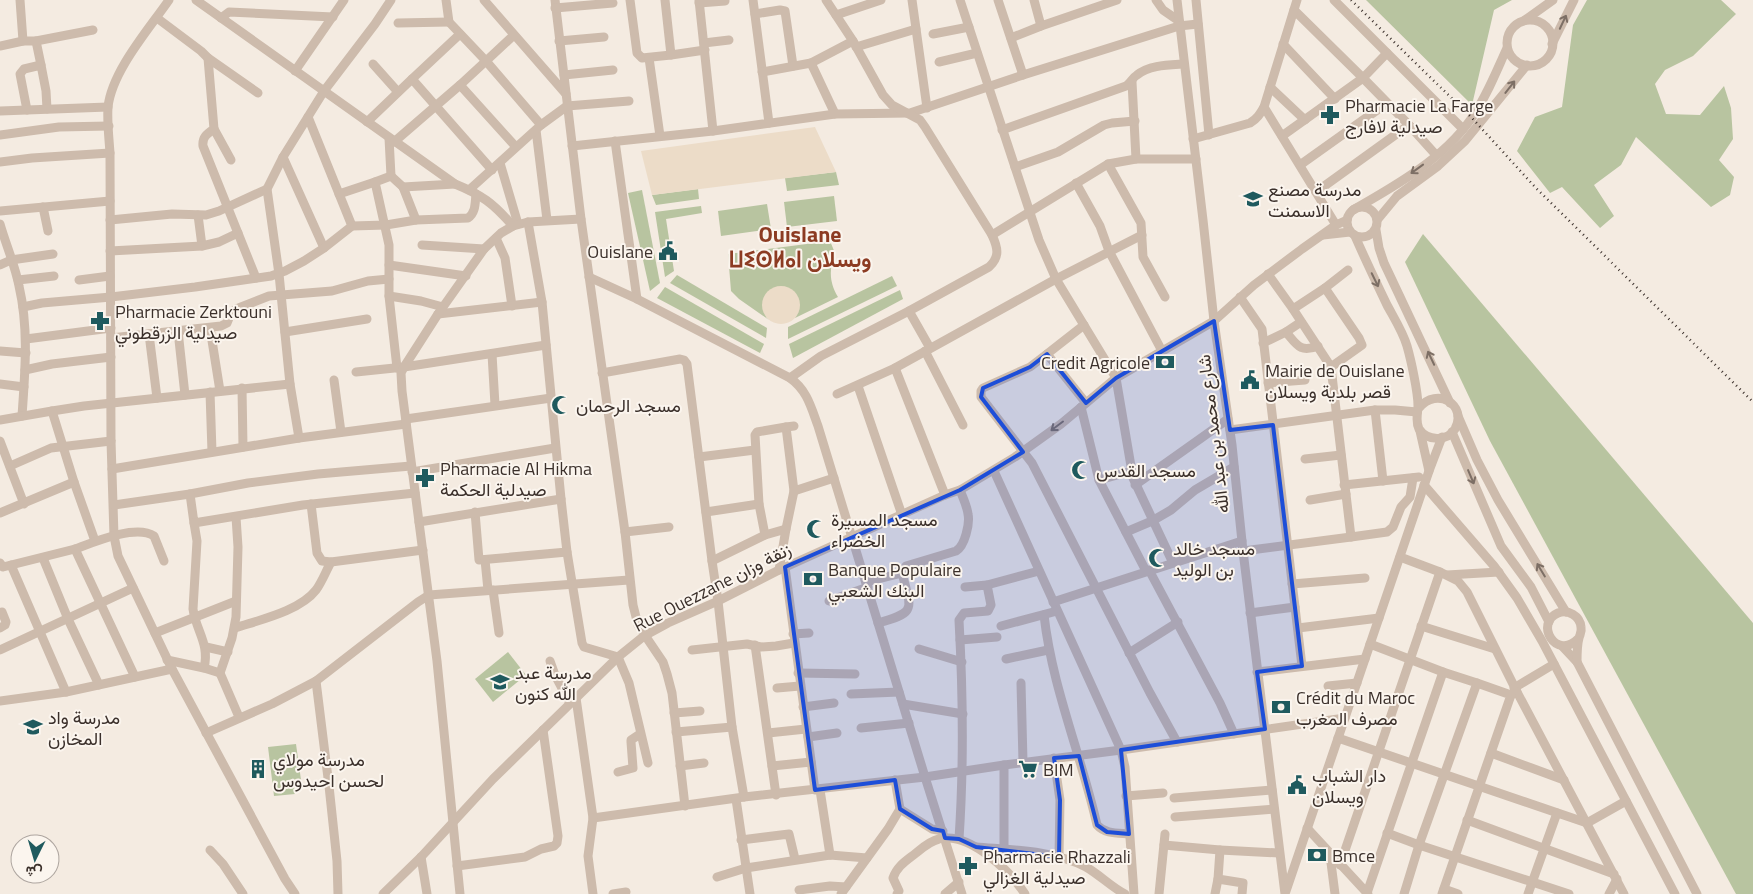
<svg xmlns="http://www.w3.org/2000/svg" width="1753" height="894" font-family="'Titillium Web',Vazirmatn,'Noto Sans Tifinagh',sans-serif">
	<style>
		.green { fill: #b8c4a0 }
		.plaza { fill: #ecdcc8 }
		.lines { fill: none; stroke-linecap: round; stroke-linejoin: round }
		.minor { stroke: #cdbbac; stroke-width: 9 }
		.rail { stroke: #3b302b; stroke-width: 2.5; stroke-dasharray: 1 4; stroke-linecap: butt }
		.oneway { stroke: #7d6f65 }
		.marked { fill: #1d4ed8; fill-opacity: 0.2; stroke: #1d4ed8; stroke-width: 4; stroke-linejoin: round }
		.labels { text-anchor: middle; dominant-baseline: central; stroke-width: 4; stroke-linejoin: round; paint-order: stroke }
		.poi-label { font-size: 18px; fill: #3b302b; stroke: #fbf5ee; text-anchor: start }
		.street-label { font-size: 18px; fill: #3b302b; stroke: #fbf5ee }
		.district-label { font-size: 22px; font-weight: bold; fill: #8c3b22; stroke: #fbf5ee }
	</style>
	<rect width="100%" height="100%" fill="#f4ebe1"/>
	<g class="green">
		<polygon points="1366,0 1512,0 1494,10 1472,105"/>
		<polygon points="1587,0 1721,0 1736,14 1693,56 1665,70 1655,84 1666,114 1700,115 1724,86 1731,108 1733,139 1719,160 1734,177 1730,195 1711,207 1636,137 1621,165 1594,185 1614,216 1600,228 1562,187 1550,193 1517,151 1535,117 1562,107 1573,25"/>
		<polygon points="836,172 839,185 787,191 785,178"/>
		<polygon points="698,189 699,199 656,205 652,195"/>
		<polygon points="642,190 660,283 650,291 628,193"/>
		<polygon points="834,196 837,221 787,227 784,202"/>
		<polygon points="767,204 771,229 721,236 718,211"/>
		<polygon points="701,206 702,213 666,219 674,271 665,277 655,212"/>
		<polygon points="1423,234 1753,623 1753,894 1736,894 1490,441 1405,262"/>
		<path d="M830,241L835,253C829,269 829,282 838,297L795,318L799,307L798,298L766,317L769,320L739,299L731,291L728,254Z"/>
		<polygon points="677,275 767,328 766,338 670,283"/>
		<polygon points="892,276 897,286 788,339 788,327"/>
		<polygon points="665,287 764,344 760,353 657,298"/>
		<polygon points="900,290 903,299 793,358 789,344"/>
		<polygon points="508,652 526,675 493,702 475,679"/>
		<polygon points="296,744 301,780 294,781 295,794 274,796 268,747"/>
	</g>
	<g class="plaza">
		<polygon points="815,127 836,172 652,195 641,151"/>
		<circle cx="781" cy="305" r="19"/>
	</g>
	<g class="lines">
		<g class="minor">
			<polyline points="20,0 23,41"/>
			<path d="M169,0C149,29 112,71 108,107C107,122 109,138 110,153L111,441L114,536L118,556L172,669L285,879L295,894"/>
			<path d="M196,0L455,184C482,195 493,203 513,226"/>
			<polyline points="446,0 449,22 486,61 514,35"/>
			<polyline points="484,0 566,94"/>
			<polyline points="555,0 581,219 625,532 633,605 638,625 663,662 667,674 672,693 685,806"/>
			<polyline points="630,0 637,53 642,58 671,55"/>
			<polyline points="665,0 671,55 705,50"/>
			<polyline points="699,0 713,131"/>
			<polyline points="753,0 769,123"/>
			<polyline points="912,0 927,108"/>
			<polyline points="960,0 1039,240 1056,279 1116,378 1133,478 1173,563"/>
			<polyline points="998,0 1023,75"/>
			<polyline points="1034,0 1041,26"/>
			<polyline points="1156,0 1163,10 1179,21"/>
			<polyline points="1177,0 1203,220 1214,321 1232,445 1243,551 1285,894"/>
			<polyline points="1196,0 1209,135"/>
			<polyline points="1334,0 1463,129"/>
			<polyline points="699,3 725,1"/>
			<polyline points="555,8 613,3"/>
			<polyline points="755,14 780,10 785,11 793,66"/>
			<polyline points="836,15 881,0"/>
			<polyline points="157,18 201,51 208,58"/>
			<polyline points="221,18 229,12 333,17"/>
			<polyline points="1525,20 1553,0"/>
			<circle cx="1530" cy="43" r="23"/>
			<polyline points="398,23 449,22"/>
			<polyline points="933,34 969,27"/>
			<polyline points="1011,38 1041,26 1117,0"/>
			<polyline points="36,41 41,65"/>
			<polyline points="559,41 604,37"/>
			<polyline points="704,43 729,40"/>
			<polyline points="1283,44 1335,99"/>
			<polyline points="1552,44 1574,0"/>
			<polyline points="0,46 23,41 36,41 93,30"/>
			<polyline points="856,47 916,29"/>
			<polyline points="1387,53 1363,78 1409,125"/>
			<polyline points="649,58 660,136"/>
			<polyline points="939,62 977,53"/>
			<polyline points="811,63 853,41"/>
			<polyline points="373,64 398,92"/>
			<polyline points="295,71 344,0"/>
			<polyline points="762,72 811,63 835,114"/>
			<polyline points="564,75 613,70"/>
			<polyline points="412,79 460,34"/>
			<polyline points="1132,82 1136,159"/>
			<polyline points="460,85 486,61 541,125"/>
			<polyline points="1270,87 1305,120"/>
			<polyline points="1264,107 1336,225"/>
			<polyline points="27,110 20,74 24,69 41,65 46,91 47,109"/>
			<polyline points="0,111 108,107"/>
			<polyline points="308,117 352,226"/>
			<polyline points="367,122 412,79 492,170"/>
			<polyline points="214,129 231,160"/>
			<polyline points="536,130 547,220"/>
			<path d="M1002,130L1126,86C1131,83 1132,78 1137,75C1149,65 1168,65 1184,64"/>
			<polyline points="0,135 59,127 109,126"/>
			<polyline points="1282,136 1363,78 1294,10"/>
			<polyline points="389,138 391,176"/>
			<path d="M1193,139L1250,123C1257,119 1260,114 1264,107L1297,0"/>
			<polyline points="615,141 637,299"/>
			<polyline points="394,142 460,85 516,147"/>
			<polyline points="572,146 713,131 835,114 910,113 1023,75 1179,26 1198,24"/>
			<polyline points="283,157 324,248"/>
			<polyline points="0,162 32,158 110,153"/>
			<polyline points="500,163 518,224"/>
			<polyline points="1108,164 1141,223 1143,257 1165,297"/>
			<polyline points="1300,165 1387,103"/>
			<polyline points="1015,167 1058,152 1104,125 1112,123 1135,121"/>
			<polyline points="1076,183 1100,226 1109,251 1162,351"/>
			<polyline points="469,190 541,125 567,106 629,101"/>
			<polyline points="1316,192 1409,125 1436,155"/>
			<polyline points="339,194 375,182"/>
			<circle cx="1362" cy="222" r="15"/>
			<polyline points="43,207 48,231"/>
			<path d="M1353,210C1395,186 1443,159 1471,119C1486,98 1496,72 1507,48"/>
			<polyline points="0,211 110,201"/>
			<polyline points="198,215 202,246 219,242 238,233"/>
			<polyline points="1378,219 1397,196 1438,166 1465,141 1527,65"/>
			<polyline points="110,220 172,214 206,215 219,211 267,189"/>
			<path d="M416,220L468,218C476,213 475,202 476,194"/>
			<polyline points="528,222 542,302 561,499 567,552 582,643 584,647 618,657 629,683 648,763"/>
			<path d="M0,224C6,245 15,265 19,286C29,329 25,372 22,416"/>
			<polyline points="1376,230 1379,248 1384,263 1450,403"/>
			<polyline points="992,235 1108,164 1136,159 1196,159"/>
			<polyline points="1323,235 1350,232"/>
			<path d="M1355,236C1365,259 1376,282 1387,305C1394,318 1403,332 1407,346C1411,360 1418,392 1418,406C1418,414 1415,421 1419,429C1427,441 1447,442 1455,429C1468,405 1437,386 1419,408"/>
			<polyline points="496,238 505,258 512,306"/>
			<polyline points="422,245 484,249"/>
			<polyline points="110,251 202,246"/>
			<polyline points="0,265 11,260 53,254"/>
			<polyline points="389,265 466,276"/>
			<polyline points="1268,274 1293,309 1325,288"/>
			<path d="M589,277L637,299L790,378C807,390 811,407 818,426L925,777L962,894"/>
			<path d="M256,278L203,146C202,137 207,134 214,129L208,58L258,93"/>
			<polyline points="18,280 54,276"/>
			<polyline points="79,280 110,276"/>
			<polyline points="389,296 421,301 443,307"/>
			<polyline points="1240,297 1262,329 1302,666"/>
			<polyline points="23,307 42,303 111,297 195,287 271,276 285,271 304,261 324,248 352,226 386,225 416,220 403,187"/>
			<polyline points="1293,309 1331,367 1351,537 1387,532 1393,527 1401,507 1410,497 1413,478"/>
			<polyline points="909,311 930,348"/>
			<polyline points="438,314 542,302"/>
			<polyline points="1084,325 1047,354 1086,403"/>
			<polyline points="210,328 220,391"/>
			<polyline points="178,331 185,395"/>
			<polyline points="285,332 367,319"/>
			<path d="M1286,332C1297,345 1300,353 1318,346"/>
			<polyline points="149,334 157,398"/>
			<polyline points="111,338 221,326 227,323 231,313 236,309 269,296 332,291 368,281 389,279"/>
			<polyline points="26,339 111,328"/>
			<polyline points="1263,343 1286,332 1301,322"/>
			<polyline points="0,351 26,353"/>
			<polyline points="925,351 963,425"/>
			<polyline points="492,354 495,405"/>
			<polyline points="1047,354 1030,367 983,388 981,391 981,397 1032,463 1150,693 1177,742"/>
			<polyline points="1331,367 1362,345 1359,338 1325,288 1348,270"/>
			<polyline points="397,368 389,296 389,245 375,182 391,176 403,187 455,184"/>
			<polyline points="895,368 1056,279 1142,235"/>
			<polyline points="25,370 52,364 111,357"/>
			<polyline points="356,372 404,367 546,345"/>
			<polyline points="602,373 680,359 684,360 687,364 712,561 718,601 732,727 744,797"/>
			<path d="M790,378L821,356L909,311L989,267C1000,257 998,248 992,235L925,127L920,120L892,105L883,95L853,41L826,0"/>
			<polyline points="334,380 341,432"/>
			<polyline points="1268,383 1305,380"/>
			<polyline points="0,384 24,387"/>
			<polyline points="858,386 902,515"/>
			<polyline points="242,388 243,447"/>
			<polyline points="210,392 212,452"/>
			<polyline points="837,394 895,368 945,495"/>
			<polyline points="1081,407 1099,480 1146,571"/>
			<polyline points="1375,410 1383,481"/>
			<polyline points="52,411 84,406 290,384"/>
			<polyline points="1458,416 1477,460 1498,500 1566,612"/>
			<polyline points="406,419 551,398"/>
			<polyline points="0,420 52,411 74,482 95,541"/>
			<polyline points="794,426 786,427 794,491 834,478"/>
			<polyline points="1230,430 1375,410 1395,410 1417,412"/>
			<polyline points="1420,431 1429,471"/>
			<polyline points="1452,432 1501,546 1531,587 1549,622"/>
			<polyline points="299,438 290,384 279,274 267,189 283,157 324,91 375,24 391,0"/>
			<polyline points="0,441 24,504"/>
			<polyline points="699,457 755,450"/>
			<polyline points="1305,459 1341,455"/>
			<polyline points="10,466 51,448 111,441"/>
			<polyline points="411,466 318,474 248,483 190,494 194,523 303,505 415,493"/>
			<polyline points="112,469 299,438 406,424"/>
			<polyline points="994,471 1121,750 1125,767 1134,894"/>
			<polyline points="412,472 555,448"/>
			<polyline points="1099,480 1132,471"/>
			<polyline points="1135,485 1228,419"/>
			<polyline points="1344,485 1419,477"/>
			<polyline points="1424,485 1494,566 1517,598 1542,641 1675,894"/>
			<polyline points="1310,500 1346,494"/>
			<polyline points="311,504 317,553 322,561 331,562 423,550"/>
			<polyline points="114,505 190,494"/>
			<polyline points="475,512 479,560 567,552"/>
			<polyline points="706,512 759,504"/>
			<polyline points="0,513 74,482"/>
			<polyline points="419,522 561,499"/>
			<path d="M194,523L197,541L193,609C196,631 210,644 204,668"/>
			<polyline points="786,529 794,491"/>
			<polyline points="625,532 669,527"/>
			<polyline points="1126,532 1152,521 1171,510 1195,490 1234,467"/>
			<polyline points="765,535 759,504 755,435 757,432 786,427"/>
			<polyline points="1243,551 1351,537"/>
			<polyline points="43,558 68,619 99,685"/>
			<polyline points="485,560 488,590"/>
			<polyline points="712,561 765,535 786,529 779,570"/>
			<polyline points="0,563 3,567 11,565 66,692"/>
			<polyline points="11,565 75,549"/>
			<polyline points="785,567 815,790"/>
			<polyline points="1149,570 1220,703 1234,734"/>
			<polyline points="1440,572 1458,581 1467,592 1517,692 1511,695"/>
			<path d="M902,573L906,566L956,551C965,546 970,523 968,514C967,506 963,498 960,490"/>
			<polyline points="1447,575 1499,572"/>
			<path d="M866,582L902,573C911,609 918,612 878,623"/>
			<polyline points="1292,584 1365,578"/>
			<polyline points="987,585 1039,571"/>
			<polyline points="493,590 499,633"/>
			<polyline points="829,601 868,587"/>
			<polyline points="1053,602 1242,541"/>
			<polyline points="1250,613 1295,607"/>
			<path d="M1044,615C1052,687 1081,754 1097,825C1105,834 1117,833 1129,834"/>
			<polyline points="1001,626 1057,611"/>
			<polyline points="1421,626 1495,649"/>
			<polyline points="0,628 5,625 6,622 2,612"/>
			<path d="M235,628C259,620 300,611 316,590C322,582 326,571 331,562"/>
			<polyline points="1298,628 1379,618"/>
			<polyline points="155,633 236,601"/>
			<polyline points="793,634 809,633"/>
			<polyline points="960,640 997,637"/>
			<polyline points="755,645 776,795"/>
			<polyline points="1562,646 1577,662 1697,894"/>
			<polyline points="206,647 228,652"/>
			<polyline points="919,649 962,662"/>
			<polyline points="0,650 133,588"/>
			<polyline points="692,650 747,644 761,647 776,646 794,643"/>
			<polyline points="1129,653 1178,622"/>
			<polyline points="1006,659 1048,650"/>
			<polyline points="167,660 204,668 220,673 232,638 236,617 238,547 236,517"/>
			<polyline points="550,661 555,675 570,703"/>
			<path d="M1577,662C1577,654 1577,645 1579,638C1580,634 1582,632 1581,627C1580,616 1568,609 1558,613C1534,623 1556,661 1578,639"/>
			<polyline points="1257,672 1365,659"/>
			<polyline points="220,673 239,717"/>
			<polyline points="798,673 855,674"/>
			<path d="M135,677L75,549C94,542 136,524 154,536L164,561"/>
			<polyline points="316,681 329,786 337,861 338,894"/>
			<polyline points="1021,683 1023,762"/>
			<polyline points="1328,686 1357,683"/>
			<polyline points="777,688 800,686"/>
			<polyline points="1514,688 1554,664"/>
			<polyline points="1517,692 1624,894"/>
			<polyline points="851,694 899,692"/>
			<polyline points="576,698 593,818 744,797 925,777 1004,765 1121,750 1345,718"/>
			<polyline points="0,701 66,692 172,669"/>
			<polyline points="903,704 963,714"/>
			<polyline points="803,707 834,703"/>
			<polyline points="674,713 700,711"/>
			<polyline points="861,728 909,723"/>
			<polyline points="676,732 732,727"/>
			<polyline points="206,733 272,704 316,681 418,602 429,595 629,580"/>
			<polyline points="768,733 806,729"/>
			<polyline points="808,737 837,733"/>
			<polyline points="1338,738 1587,823 1626,801"/>
			<polyline points="1491,753 1564,780"/>
			<polyline points="1054,758 1060,800 1059,857"/>
			<polyline points="1004,765 1004,849"/>
			<polyline points="680,766 704,763"/>
			<polyline points="772,766 811,762"/>
			<polyline points="618,772 633,768 631,742 631,740 640,734"/>
			<polyline points="820,790 830,855"/>
			<polyline points="1126,796 1163,793"/>
			<polyline points="1174,798 1272,790"/>
			<polyline points="736,799 750,894"/>
			<polyline points="900,809 932,829 943,831"/>
			<polyline points="1175,817 1274,809"/>
			<polyline points="1467,820 1614,874"/>
			<polyline points="1307,828 1368,894"/>
			<polyline points="1387,833 1419,845 1569,894"/>
			<path d="M959,839C964,765 963,693 959,620L964,613L988,611L991,605L987,585L965,587"/>
			<polyline points="741,840 789,834 795,859"/>
			<polyline points="1164,845 1220,850"/>
			<path d="M976,847C1012,850 1053,850 1086,867C1100,875 1111,887 1125,894"/>
			<polyline points="210,850 223,864 243,894"/>
			<polyline points="1330,855 1335,894"/>
			<polyline points="421,857 427,894"/>
			<polyline points="1340,865 1440,572 1400,557"/>
			<polyline points="457,866 525,857 541,849 554,846 557,843 558,836 543,730"/>
			<polyline points="717,877 746,868 830,855 867,858"/>
			<polyline points="1444,889 1458,894"/>
			<polyline points="799,890 830,886 846,887"/>
			<polyline points="1286,891 1429,471 1442,437"/>
			<polyline points="1367,893 1443,672 1370,644"/>
			<polyline points="383,894 421,857 493,779 618,657 644,636 668,623 718,601 779,570 945,495 960,490 1015,457 1061,424 1116,378 1214,321 1254,285 1302,249 1336,225 1347,220"/>
			<polyline points="460,894 437,661 402,391 401,373 404,367 438,314 484,249 501,233 513,226 528,222 581,219"/>
			<polyline points="593,894 588,856 593,818"/>
			<polyline points="613,894 626,892"/>
			<polyline points="841,894 888,829 900,809 895,780"/>
			<path d="M897,894L899,891L893,878C897,866 906,861 916,853C922,848 930,841 939,839C969,831 1010,871 1025,894"/>
			<polyline points="945,894 959,882"/>
			<polyline points="1159,894 1165,834"/>
			<polyline points="1215,894 1218,879"/>
			<polyline points="1242,894 1243,883 1218,879 1220,850 1279,853"/>
			<polyline points="1404,894 1419,845 1477,683 1443,672"/>
			<polyline points="1442,894 1511,695 1477,683"/>
			<polyline points="1528,894 1557,813"/>
			<polyline points="1609,894 1617,879"/>
		</g>
		<polyline class="rail" points="1351,0 1472,118 1535,187 1753,402"/>
	</g>
	<defs><path id="oneway-shaft" d="M-6 0H5M1.5-3L5.5 0L1.5 3" fill="none" stroke-width="1.6" stroke-linecap="round" stroke-linejoin="round" transform="scale(1.25)"/></defs>
	<g class="oneway">
		<use href="#oneway-shaft" transform="translate(1563 22) rotate(-65)"/>
		<use href="#oneway-shaft" transform="translate(1510 87) rotate(-52)"/>
		<use href="#oneway-shaft" transform="translate(1417 169) rotate(144)"/>
		<use href="#oneway-shaft" transform="translate(1375 280) rotate(64)"/>
		<use href="#oneway-shaft" transform="translate(1431 358) rotate(-115)"/>
		<use href="#oneway-shaft" transform="translate(1057 426) rotate(143)"/>
		<use href="#oneway-shaft" transform="translate(1471 477) rotate(67)"/>
		<use href="#oneway-shaft" transform="translate(1541 570) rotate(-121)"/>
	</g>
	<path class="marked" d="M1214,321L1230,430L1273,425L1302,666L1257,672L1265,729L1121,750L1129,834L1107,832L1097,825L1079,756L1054,758L1060,800L1059,857L976,847L959,839L945,838L943,831L932,829L900,809L895,780L815,790L785,567L960,490L1023,452L981,397L983,388L1030,367L1047,354L1086,403L1116,378Z"/>
	<defs>
		<g id="pharmacy-bare" transform="scale(1.5)"><path d="M-2-6h4v4h4v4h-4v4h-4v-4h-4v-4h4Z" fill="#1f5a5e" stroke="#fbf5ee" stroke-width="2.5" paint-order="stroke"/></g>
		<g id="school-bare" transform="scale(1.5)"><path d="M0-5L7-2L0 1L-7-2ZM-4 1L0 2.5L4 1V4Q0 6-4 4Z" fill="#1f5a5e" stroke="#fbf5ee" stroke-width="2.5" paint-order="stroke"/></g>
		<g id="civic-bare" transform="scale(1.5)"><path d="M-.6-6.5H3V-4.5H.6V-3L4-1V1h2V6H-6V1h2V-1L-.6-3ZM-1.2 2.5V6h2.4V2.5Z" fill="#1f5a5e" stroke="#fbf5ee" stroke-width="2.5" paint-order="stroke"/></g>
		<g id="bank-bare" transform="scale(1.5)"><path d="M-6-4H6V4H-6ZM0-2.3a2.3 2.3 0 1 0 0 4.6a2.3 2.3 0 1 0 0-4.6Z" fill="#1f5a5e" stroke="#fbf5ee" stroke-width="2.5" paint-order="stroke"/></g>
		<g id="mosque-bare" transform="scale(1.5)"><path d="M3.5-4.9A6 6 0 1 0 3.5 4.9A5 5 0 1 1 3.5-4.9Z" fill="#1f5a5e" stroke="#fbf5ee" stroke-width="2.5" paint-order="stroke"/></g>
		<g id="building-bare" transform="scale(1.5)"><path d="M-4-6H4V6H1V3H-1V6H-4ZM-2.5-4.3h1.7v1.8h-1.7ZM.8-4.3h1.7v1.8H.8ZM-2.5-1h1.7V.8h-1.7ZM.8-1h1.7V.8H.8Z" fill="#1f5a5e" stroke="#fbf5ee" stroke-width="2.5" paint-order="stroke"/></g>
		<g id="supermarket-bare" transform="scale(1.5)"><path d="M-6-5.5h2.5l.6 2H6L4.5 2H-2.5L-4.4-4H-6ZM-1.5 3.2a1.3 1.3 0 1 0 .1 0ZM3 3.2a1.3 1.3 0 1 0 .1 0Z" fill="#1f5a5e" stroke="#fbf5ee" stroke-width="2.5" paint-order="stroke"/></g>
	</defs>
	<g fill-rule="evenodd">
		<use href="#pharmacy-bare" x="1330" y="115"/>
		<use href="#school-bare" x="1253" y="199"/>
		<use href="#civic-bare" x="668" y="251"/>
		<use href="#pharmacy-bare" x="100" y="321"/>
		<use href="#bank-bare" x="1165" y="362"/>
		<use href="#civic-bare" x="1250" y="380"/>
		<use href="#mosque-bare" x="561" y="405"/>
		<use href="#mosque-bare" x="1081" y="470"/>
		<use href="#pharmacy-bare" x="425" y="478"/>
		<use href="#mosque-bare" x="816" y="529"/>
		<use href="#mosque-bare" x="1158" y="558"/>
		<use href="#bank-bare" x="813" y="579"/>
		<use href="#school-bare" x="500" y="682"/>
		<use href="#bank-bare" x="1281" y="707"/>
		<use href="#school-bare" x="33" y="727"/>
		<use href="#building-bare" x="258" y="769"/>
		<use href="#supermarket-bare" x="1028" y="769"/>
		<use href="#civic-bare" x="1297" y="785"/>
		<use href="#bank-bare" x="1317" y="855"/>
		<use href="#pharmacy-bare" x="968" y="866"/>
	</g>
	<g class="labels">
		<g class="poi-label">
			<text x="1345" y="105">Pharmacie La Farge<tspan x="1345" dy="21">صيدلية لافارج</tspan></text>
			<text x="1268" y="189">مدرسة مصنع<tspan x="1268" dy="21">الاسمنت</tspan></text>
			<text x="653" y="251" text-anchor="end">Ouislane</text>
			<text x="115" y="311">Pharmacie Zerktouni<tspan x="115" dy="21">صيدلية الزرقطوني</tspan></text>
			<text x="1150" y="362" text-anchor="end">Credit Agricole</text>
			<text x="1265" y="370">Mairie de Ouislane<tspan x="1265" dy="21">قصر بلدية ويسلان</tspan></text>
			<text x="576" y="405">مسجد الرحمان</text>
			<text x="440" y="468">Pharmacie Al Hikma<tspan x="440" dy="21">صيدلية الحكمة</tspan></text>
			<text x="1096" y="470">مسجد القدس</text>
			<text x="831" y="519">مسجد المسيرة<tspan x="831" dy="21">الخضراء</tspan></text>
			<text x="1173" y="548">مسجد خالد<tspan x="1173" dy="21">بن الوليد</tspan></text>
			<text x="828" y="569">Banque Populaire<tspan x="828" dy="21">البنك الشعبي</tspan></text>
			<text x="515" y="672">مدرسة عبد<tspan x="515" dy="21">الله كنون</tspan></text>
			<text x="1296" y="697">Crédit du Maroc<tspan x="1296" dy="21">مصرف المغرب</tspan></text>
			<text x="48" y="717">مدرسة واد<tspan x="48" dy="21">المخازن</tspan></text>
			<text x="273" y="759">مدرسة مولاي<tspan x="273" dy="21">لحسن احيدوس</tspan></text>
			<text x="1043" y="769">BIM</text>
			<text x="1312" y="775">دار الشباب<tspan x="1312" dy="21">ويسلان</tspan></text>
			<text x="1332" y="855">Bmce</text>
			<text x="983" y="856">Pharmacie Rhazzali<tspan x="983" dy="21">صيدلية الغزالي</tspan></text>
		</g>
		<g class="street-label">
			<text transform="translate(1213 434) rotate(-97)">شارع محمد بن عبد الله</text>
			<text transform="translate(712 587) rotate(-27)">Rue Ouezzane زنقة وزان</text>
		</g>
		<g class="district-label">
			<text x="800" y="234">Ouislane<tspan x="800" dy="25">ⵡⵉⵙⵍⴰⵏ ويسلان</tspan></text>
		</g>
	</g>
	<g transform="translate(35 859) rotate(185)"><circle r="24" fill="#fbf5ee" stroke="#aea6a0"/>
	<path d="M0-4L9 19L0 12L-9 19Z" fill="#1f5a5e"/>
	<text y="-8" font-size="14" font-weight="bold" text-anchor="middle" fill="#3b302b">ش</text>
	</g>
</svg>
